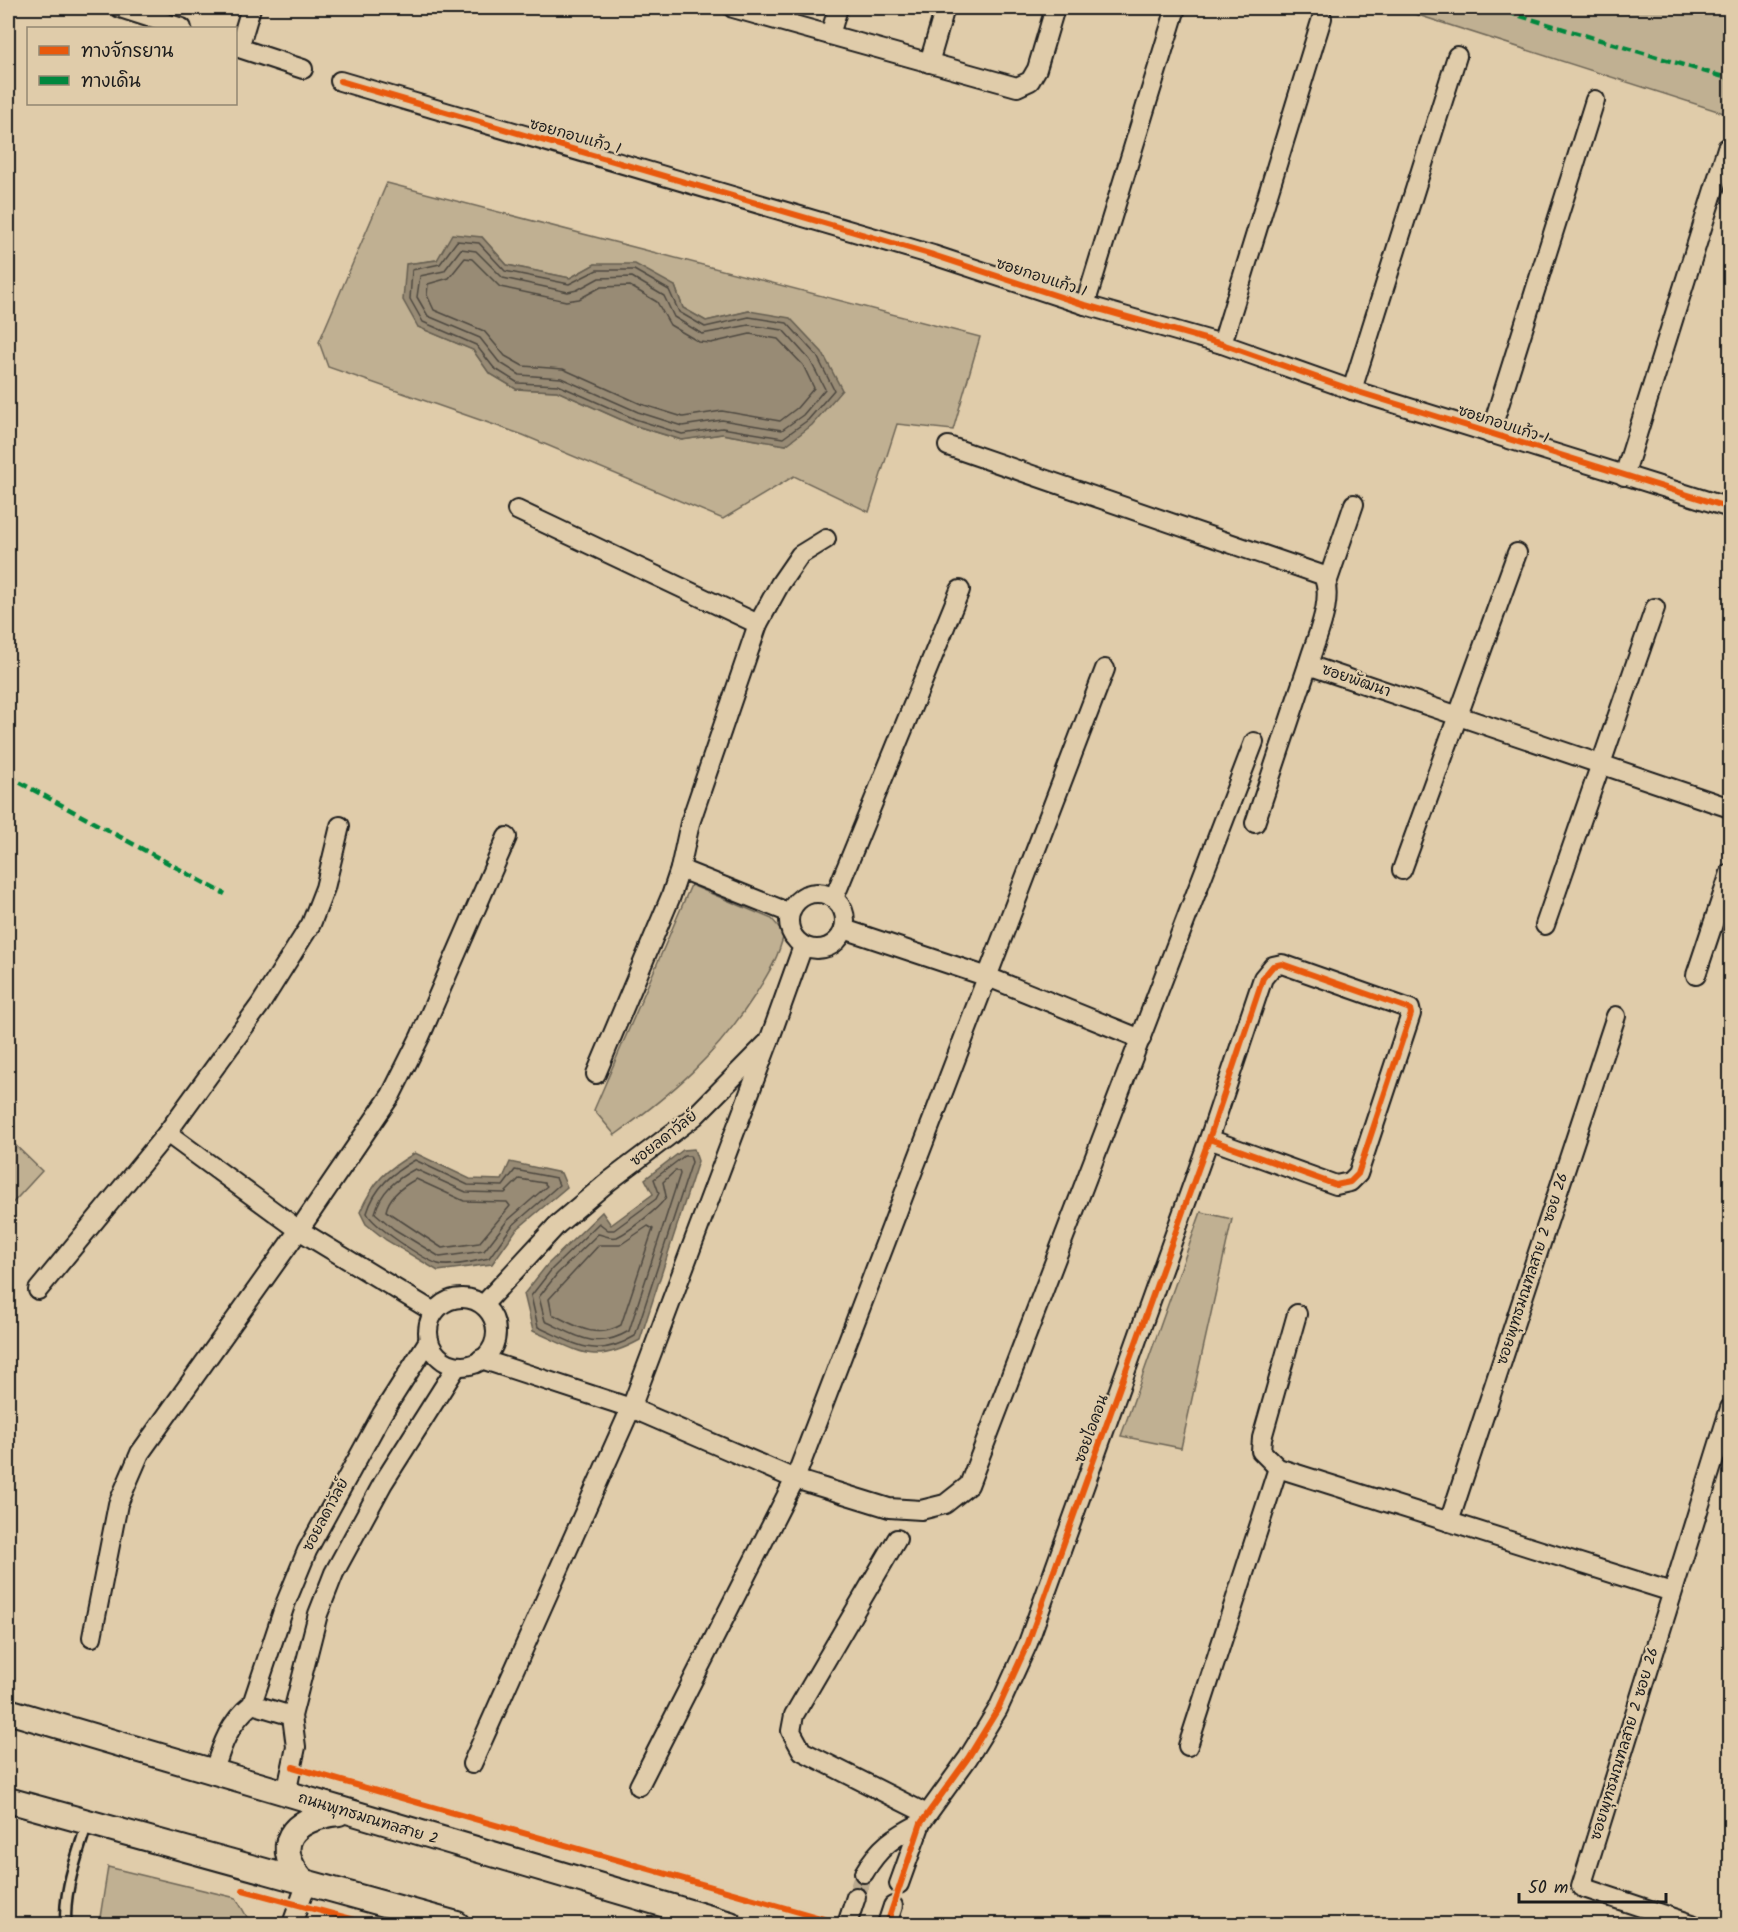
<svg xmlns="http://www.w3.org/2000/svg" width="1738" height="1932" font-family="Kalam,'Playpen Sans Thai',sans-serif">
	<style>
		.green { fill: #c0b092; stroke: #6e6657; stroke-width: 1.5; fill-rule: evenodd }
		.water { fill: #988b75; stroke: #665f51; stroke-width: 1.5 }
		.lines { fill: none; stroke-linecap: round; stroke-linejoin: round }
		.shore { stroke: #4e4840; stroke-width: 1.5 }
		.minor-tunnel { stroke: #b9a98e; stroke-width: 18; stroke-dasharray: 18 9; stroke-linecap: butt }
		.service-casing { stroke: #1c1c1c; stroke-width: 14 }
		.minor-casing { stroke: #1c1c1c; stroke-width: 22 }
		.secondary-casing { stroke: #1c1c1c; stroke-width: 28 }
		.service { stroke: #e0ccaa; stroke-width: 9 }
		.minor { stroke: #e0ccaa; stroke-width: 18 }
		.secondary { stroke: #e0ccaa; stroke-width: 24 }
		.quiet { stroke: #00873e; stroke-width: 4.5; stroke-dasharray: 9 4.5; stroke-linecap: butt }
		.cycleway-casing { stroke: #e0ccaa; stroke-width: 10 }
		.cycleway { stroke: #e8590c; stroke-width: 6 }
		.labels { text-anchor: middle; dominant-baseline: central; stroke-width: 4.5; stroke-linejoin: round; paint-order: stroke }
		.street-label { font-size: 15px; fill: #1c1c1c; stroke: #e0ccaa }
	</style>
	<rect width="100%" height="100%" fill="#e0ccaa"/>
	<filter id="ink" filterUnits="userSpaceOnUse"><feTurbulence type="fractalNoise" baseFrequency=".0167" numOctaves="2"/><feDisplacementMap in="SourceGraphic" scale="12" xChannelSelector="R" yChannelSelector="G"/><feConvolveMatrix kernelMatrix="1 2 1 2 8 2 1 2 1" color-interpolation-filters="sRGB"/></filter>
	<g filter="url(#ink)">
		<g class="green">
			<polygon points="1396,8 1730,8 1730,115"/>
			<path d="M387,183L980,337L953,430L897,424L869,512L794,476L723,519L523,435L328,367L319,342ZM482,237L507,265L570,278L595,264L675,286L683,308L706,321L749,311L786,445L722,434L681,440L633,425L557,391L516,389L489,373L473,350L418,327L407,264L437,260Z"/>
			<path d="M691,885L772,919L784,933C779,957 768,974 755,995C714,1058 675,1091 615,1135L594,1110Z"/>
			<polygon points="8,1138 42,1171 8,1208"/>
			<polygon points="1201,1212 1232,1219 1181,1448 1121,1436"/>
			<polygon points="108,1867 236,1898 251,1924 99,1924"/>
		</g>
		<g class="water">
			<polygon points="452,234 482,237 507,265 570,278 595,264 635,264 675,286 683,308 706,321 749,311 790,318 822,352 842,390 812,425 786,445 722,434 682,440 633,425 557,391 516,389 489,373 473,350 418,327 403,300 406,264 437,260"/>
			<path d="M694,1149L698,1161L640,1340C591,1367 579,1350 533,1331L524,1294L547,1265L602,1212L611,1225L653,1194L645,1179L683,1150Z"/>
			<path d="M415,1153L470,1179L502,1180L510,1162L561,1173L567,1187L516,1230L492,1264L438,1271L386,1240L366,1224L360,1212C374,1180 386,1170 415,1153Z"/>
		</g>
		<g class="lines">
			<g class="shore">
				<polygon points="457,241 479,243 505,271 569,284 597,270 634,270 669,290 679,312 705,327 749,317 787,323 817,356 834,390 808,420 783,438 722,428 682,434 635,419 558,385 518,383 494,368 476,345 423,322 410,299 412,270 440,264"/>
				<polygon points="461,249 476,251 503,278 568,292 577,290 599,278 632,277 664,296 674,317 702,334 749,325 783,330 810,360 825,389 803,415 782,430 722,420 682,426 638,412 561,378 520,375 499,362 480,338 428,316 417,297 420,276 444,271"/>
				<polygon points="465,258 472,259 500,287 566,301 579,299 601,287 630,286 657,302 670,325 699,342 711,343 750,334 778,339 803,365 814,388 797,408 780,421 722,411 683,417 641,404 563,369 523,366 505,356 484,331 434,310 427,295 428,284 449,278"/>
				<path d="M684,1156H690L692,1162L635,1336C595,1360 576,1344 538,1327L531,1296L552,1269L599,1223L608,1230H614L656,1199L659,1193L654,1179Z"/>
				<path d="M415,1160L468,1185L503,1186L515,1170L556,1178L559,1185L512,1226L489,1258C476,1261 450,1268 438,1264C423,1259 373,1226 367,1213C375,1187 392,1173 415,1160Z"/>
				<path d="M415,1169L466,1192L505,1193L519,1179L544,1183L547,1186L507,1221L484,1251L440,1257L394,1229L375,1213C381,1191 396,1179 415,1169Z"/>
				<path d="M675,1171H679L680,1174L629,1331C595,1351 577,1336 545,1321L539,1297L557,1274L598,1234C604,1235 610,1239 617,1237C628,1232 663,1206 666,1196L663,1182Z"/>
				<path d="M416,1179L464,1201L507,1202L510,1206L479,1243L442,1248L386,1211C389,1196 403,1186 416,1179Z"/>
				<path d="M648,1226L653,1229L621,1325C595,1340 576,1326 552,1314L549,1299L599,1245H620Z"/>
			</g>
			<polyline class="minor-tunnel" points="856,1897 864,1873"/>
			<g class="service-casing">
				<path id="service" d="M66,1924C63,1890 78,1855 87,1823"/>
			</g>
			<g class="minor-casing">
				<g id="minor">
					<polyline points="120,8 182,28"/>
					<polyline points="733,8 1017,87 1030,81 1037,69 1055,8"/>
					<polyline points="830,35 838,8"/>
					<polyline points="236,47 303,69"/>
					<polyline points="239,48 251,8"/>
					<polyline points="929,63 945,8"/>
					<polyline points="340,81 933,255 1085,305 1222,344 1352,390 1730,508"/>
					<polyline points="1085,305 1176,8"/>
					<polyline points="1222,344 1322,18"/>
					<polyline points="1352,390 1457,56"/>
					<polyline points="1490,434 1595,100"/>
					<path d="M948,446L1322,575C1336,597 1315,640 1308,665L1730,808"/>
					<polyline points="1624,476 1727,148"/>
					<polyline points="517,510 758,624"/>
					<polyline points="1327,583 1354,504"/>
					<polyline points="1255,823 1308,665"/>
					<polyline points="680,869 790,913"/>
					<polyline points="1402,870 1517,553"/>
					<circle cx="817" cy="921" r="28"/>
					<polyline points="834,898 960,590"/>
					<polyline points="1545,925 1655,608"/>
					<polyline points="844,929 988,977 1141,1039"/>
					<polyline points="1696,975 1730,873"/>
					<polyline points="596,1074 671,896 680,869 690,823 758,624 780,584 800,555 826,539"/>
					<polyline points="167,1133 299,1230 434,1312"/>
					<polyline points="38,1290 167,1133 260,1005 311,924 325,888 340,826"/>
					<circle cx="462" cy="1332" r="34"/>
					<polyline points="484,1304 558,1224 608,1182 695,1116 769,1041 803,946"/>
					<polyline points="1297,1314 1262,1438 1261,1451 1278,1468 1672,1592"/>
					<polyline points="481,1359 631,1408 795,1479 889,1508 921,1510 945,1504 969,1485 1254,742"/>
					<polyline points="1449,1522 1616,1016"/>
					<polyline points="897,1539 794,1715 791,1731 802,1751 927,1814"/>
					<polyline points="92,1637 118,1504 140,1453 299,1230 391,1095 420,1037 507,837"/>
					<polyline points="252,1704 292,1716"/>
					<polyline points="1188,1746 1278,1468"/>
					<polyline points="472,1764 631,1408 769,1041"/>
					<path d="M214,1771C222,1744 230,1722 252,1704L286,1602L307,1551L382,1414L429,1340"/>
					<polyline points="639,1786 795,1479 1105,669"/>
					<polyline points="286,1794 296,1747 292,1716 318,1614 334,1573 383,1483 457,1366"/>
					<path d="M864,1873C879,1847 895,1836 921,1823"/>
					<polyline points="899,1884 921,1823 968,1758 998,1709 1028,1643 1209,1139 1263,978 1273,966 1282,964 1410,1009 1411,1014 1358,1174 1350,1182 1336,1185 1209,1139"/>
					<polyline points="292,1924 306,1885"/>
					<polyline points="847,1924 856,1897"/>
					<polyline points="887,1924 893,1906"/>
					<polyline points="1692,1924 1581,1887 1730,1408"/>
				</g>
			</g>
			<g class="secondary-casing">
				<g id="secondary">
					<polyline points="8,1711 730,1924"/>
					<polyline points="8,1800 457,1924"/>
					<path d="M306,1885C269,1845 292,1818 339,1813"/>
				</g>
			</g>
			<use href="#service" class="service"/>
			<use href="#minor" class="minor"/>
			<use href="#secondary" class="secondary"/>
			<g class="quiet">
				<polyline points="1494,8 1730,79"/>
				<polyline points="8,776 225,894"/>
			</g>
			<g class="cycleway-casing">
				<g id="cycleway">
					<polyline points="340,81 933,255 1085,305 1222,344 1352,390 1730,508"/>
					<polyline points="293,1767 841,1924"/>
					<polyline points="243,1890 370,1924"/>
					<polyline points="887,1924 921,1823 968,1758 998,1709 1028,1643 1209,1139 1263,978 1273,966 1282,964 1410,1009 1411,1014 1358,1174 1350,1182 1336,1185 1209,1139"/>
				</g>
			</g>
			<use href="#cycleway" class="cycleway"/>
		</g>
	</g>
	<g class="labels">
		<g class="street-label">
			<text transform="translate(575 137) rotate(16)">ซอยกอบแก้ว 1</text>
			<text transform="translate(1041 278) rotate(18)">ซอยกอบแก้ว 1</text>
			<text transform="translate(1503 425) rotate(18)">ซอยกอบแก้ว 1</text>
			<text transform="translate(1356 681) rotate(19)">ซอยพัฒนา</text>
			<text transform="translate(664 1139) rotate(-38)">ซอยลดาวัลย์</text>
			<text transform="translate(1533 1269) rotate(-72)">ซอยพุทธมณฑลสาย 2 ซอย 26</text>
			<text transform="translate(1092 1429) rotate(-70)">ซอยไอคอน</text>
			<text transform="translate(326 1515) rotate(-62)">ซอยลดาวัลย์</text>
			<text transform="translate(1625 1744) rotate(-73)">ซอยพุทธมณฑลสาย 2 ซอย 26</text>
			<text transform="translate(368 1819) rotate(17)">ถนนพุทธมณฑลสาย 2</text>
		</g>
	</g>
	<rect width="1738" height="1932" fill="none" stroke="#e0ccaa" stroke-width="30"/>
	<rect x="15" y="15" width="1708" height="1902" fill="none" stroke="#1c1c1c" stroke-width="2" filter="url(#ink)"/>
	<rect x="27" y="27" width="210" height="78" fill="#e0ccaa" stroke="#928671" stroke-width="1.5"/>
	<rect x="39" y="46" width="30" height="9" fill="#e8590c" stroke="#928671" stroke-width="1.5"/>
	<text x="81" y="57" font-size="18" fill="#1c1c1c">ทางจักรยาน</text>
	<rect x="39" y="76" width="30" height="9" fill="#00873e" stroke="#928671" stroke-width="1.5"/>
	<text x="81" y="87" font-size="18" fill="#1c1c1c">ทางเดิน</text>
	<path d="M1519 1893v9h147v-9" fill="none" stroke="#1c1c1c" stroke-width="3"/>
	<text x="1528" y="1893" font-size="18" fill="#1c1c1c" stroke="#e0ccaa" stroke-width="4.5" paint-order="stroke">50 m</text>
</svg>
